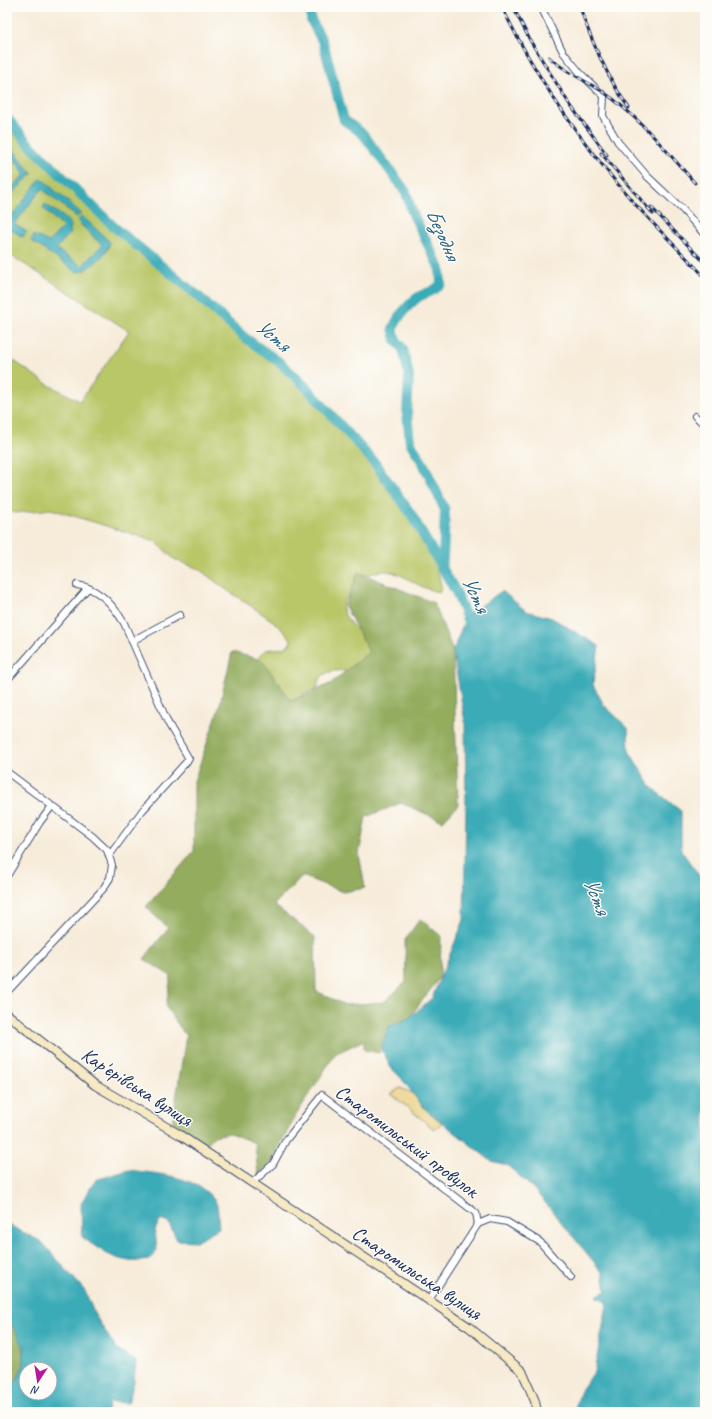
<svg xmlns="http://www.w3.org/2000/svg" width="712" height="1419" font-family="Caveat,sans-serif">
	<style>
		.green { fill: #bac769; stroke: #6a7b64; fill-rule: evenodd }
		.forest { fill: #93ac5d; stroke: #576e5e }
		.sand { fill: #eeda9e; stroke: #84847e }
		.water { fill: #3babb7; stroke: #2b6d8a; fill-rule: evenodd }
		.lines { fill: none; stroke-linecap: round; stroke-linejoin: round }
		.river { stroke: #3babb7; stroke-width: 10 }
		.street-casing { stroke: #3c4b71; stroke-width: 8 }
		.secondary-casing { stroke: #3c4b71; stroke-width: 10 }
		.street { stroke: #fff; stroke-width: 6 }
		.secondary { stroke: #f6e9c3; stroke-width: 8 }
		.rail-casing { stroke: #1b2f5e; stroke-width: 3 }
		.rail { stroke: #fdfcf7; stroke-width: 1.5; stroke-dasharray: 4.5; stroke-linecap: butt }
		.labels { text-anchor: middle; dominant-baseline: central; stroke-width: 3; stroke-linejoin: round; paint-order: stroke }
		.street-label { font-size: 20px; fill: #1b2f5e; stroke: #fdfcf7 }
		.water-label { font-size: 21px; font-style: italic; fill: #286182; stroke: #fdfcf7 }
	</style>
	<rect width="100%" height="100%" fill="#fdfcf7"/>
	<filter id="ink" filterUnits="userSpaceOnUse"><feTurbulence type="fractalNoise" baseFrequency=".025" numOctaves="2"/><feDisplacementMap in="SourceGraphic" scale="8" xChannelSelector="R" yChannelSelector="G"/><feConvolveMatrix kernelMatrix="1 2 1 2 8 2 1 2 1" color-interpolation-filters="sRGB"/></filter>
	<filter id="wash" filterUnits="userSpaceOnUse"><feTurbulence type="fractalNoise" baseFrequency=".012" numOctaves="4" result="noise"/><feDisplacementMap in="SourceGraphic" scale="16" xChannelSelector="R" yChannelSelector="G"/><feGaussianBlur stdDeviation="0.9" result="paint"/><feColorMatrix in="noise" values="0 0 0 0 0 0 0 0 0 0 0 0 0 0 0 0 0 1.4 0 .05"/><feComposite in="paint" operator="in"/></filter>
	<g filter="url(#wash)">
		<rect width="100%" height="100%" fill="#f7ecda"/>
		<g class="green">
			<path d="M7,122L36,154L134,248L150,258L243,339L277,363L306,390L372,467L408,516L437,568L441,585L440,592C419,590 404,572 386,571C374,570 365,576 357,585C353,590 347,596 344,602C336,617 368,639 378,648L361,672C349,671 327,667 320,679C318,682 319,685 317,688L303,694L298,702L292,704L261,664L259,657L265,650L283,648L290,644L291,639L273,621L221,586L199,569L174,559L155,541L51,509L16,513L7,510V356L47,384L80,401L129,331L7,253V227L23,237L27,232L14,224L42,189L77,217L81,214L41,179L7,222V199L32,174L7,141ZM43,208L70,233L55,249L82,266L102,245L77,221L82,216L109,248L86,270L78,272L34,236L49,242L63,227Z"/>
			<polygon points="7,150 25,174 7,192"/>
		</g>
		<g class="forest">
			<polygon points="358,572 434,603 453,651 458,805 443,821 401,803 366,817 359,854 365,888 343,892 302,876 274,905 315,937 316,991 345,1005 384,1002 406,982 405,940 420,919 441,936 440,977 409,1018 389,1027 379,1053 364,1050 364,1040 335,1054 296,1115 270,1164 258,1175 255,1143 230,1133 214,1136 206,1145 172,1124 186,1036 166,1007 171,976 144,959 168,928 146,907 194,851 194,781 219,708 232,652 262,660 291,701 330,684 369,652 345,606"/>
			<polygon points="7,1316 24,1347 24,1364 7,1400"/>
		</g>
		<polygon class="sand" points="400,1088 412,1093 424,1108 442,1123 434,1129 391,1094"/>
		<g class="water">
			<polygon points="7,141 32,174 7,199 7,192 25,174 7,150"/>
			<polygon points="41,178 81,213 77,217 42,189 14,224 27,232 23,237 7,227 7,222"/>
			<path d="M45,204L65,218L71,225L70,233L56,249L82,266L102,245L77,221L82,216L110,242C108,254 90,270 77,272L31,241L34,235L49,242L63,227L43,208Z"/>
			<polygon points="502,591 526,611 552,618 599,646 593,685 604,705 628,728 629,751 652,788 681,811 681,850 705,884 705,1412 574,1412 581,1390 594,1372 607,1305 604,1300 597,1297 598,1295 606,1291 603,1273 533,1188 507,1165 491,1161 424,1108 402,1079 391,1068 381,1047 389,1027 409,1018 432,998 464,920 466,807 465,722 453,651 466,616"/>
			<path d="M129,1170C157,1174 196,1175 215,1201C219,1206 218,1221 219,1228L196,1241L177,1240L169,1223L160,1220L155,1230L157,1250L150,1260C119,1265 106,1254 82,1237L81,1204L95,1180Z"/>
			<path d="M7,1224L42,1242L85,1291L95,1315L117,1350L136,1361L134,1382L128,1403L110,1402L107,1412H7V1400L24,1364V1347L7,1316ZM26,1369H50V1393H26Z"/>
		</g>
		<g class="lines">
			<g class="river">
				<path d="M311,7V20L323,42L344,120L363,134L406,192L412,212L440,269L441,284C432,294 427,291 417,298C407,306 398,317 393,328L396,340L403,349L409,376L407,413L410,442L424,465L445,510L443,559L440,567"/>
				<polyline points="7,118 28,143 113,226 198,296 244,337 278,361 307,388 344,429 374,462 411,514 456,592 470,627"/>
			</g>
		</g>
	</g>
	<g filter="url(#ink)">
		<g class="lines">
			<g class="street-casing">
				<g id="street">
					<polyline points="541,7 563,52 581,74 604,96 603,116 618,142 647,176 683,210 705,235"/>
					<polyline points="695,416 705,425"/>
					<path d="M77,585C99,588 114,606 124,623L168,723L189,759L142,811L109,856"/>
					<polyline points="132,641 180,615"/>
					<polyline points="7,680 88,588"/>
					<polyline points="7,772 92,836 107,850 112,865 110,878 103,889 7,992"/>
					<polyline points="7,876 40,822 52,806"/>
					<polyline points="252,1183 273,1164 286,1140 322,1095 476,1213 478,1224 429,1300"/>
					<polyline points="478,1224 490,1219 507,1222 540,1242 571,1277"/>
				</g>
			</g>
			<g class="secondary-casing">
				<polyline id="secondary" points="7,1014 95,1085 180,1135 469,1327 522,1371 535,1401 537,1412"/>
			</g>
			<use href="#street" class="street"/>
			<use href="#secondary" class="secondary"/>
			<g class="rail-casing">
				<g id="rail">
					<path d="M502,7C536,78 582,144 634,203C657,228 681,252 705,277"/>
					<polyline points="513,7 531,42 568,102 607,155"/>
					<path d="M580,7C590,38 609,81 629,108"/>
					<path d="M549,57C568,75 593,83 613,99C644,123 669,154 695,183"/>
					<polyline points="601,153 653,214"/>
					<polyline points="651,207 705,263"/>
				</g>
			</g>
			<use href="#rail" class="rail"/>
		</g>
	</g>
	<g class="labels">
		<g class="street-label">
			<text transform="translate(137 1087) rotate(33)">Кар'єрівська вулиця</text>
			<text transform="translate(407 1141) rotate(37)">Старомильський провулок</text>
			<text transform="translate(417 1273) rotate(34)">Старомильська вулиця</text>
		</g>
		<g class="water-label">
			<text transform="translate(443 234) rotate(66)">Безодня</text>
			<text transform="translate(273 335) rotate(40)">Устя</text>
			<text transform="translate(476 594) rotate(65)">Устя</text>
			<text transform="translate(597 896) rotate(68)">Устя</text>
		</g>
	</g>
	<rect width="712" height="1419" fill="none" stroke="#fdfcf7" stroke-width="24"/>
	<g transform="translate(38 1381) rotate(192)"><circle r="19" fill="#fdfcf7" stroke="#a3aaba"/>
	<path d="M0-3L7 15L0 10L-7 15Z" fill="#b5179e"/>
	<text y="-6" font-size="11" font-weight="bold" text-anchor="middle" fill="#1b2f5e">N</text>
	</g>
</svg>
